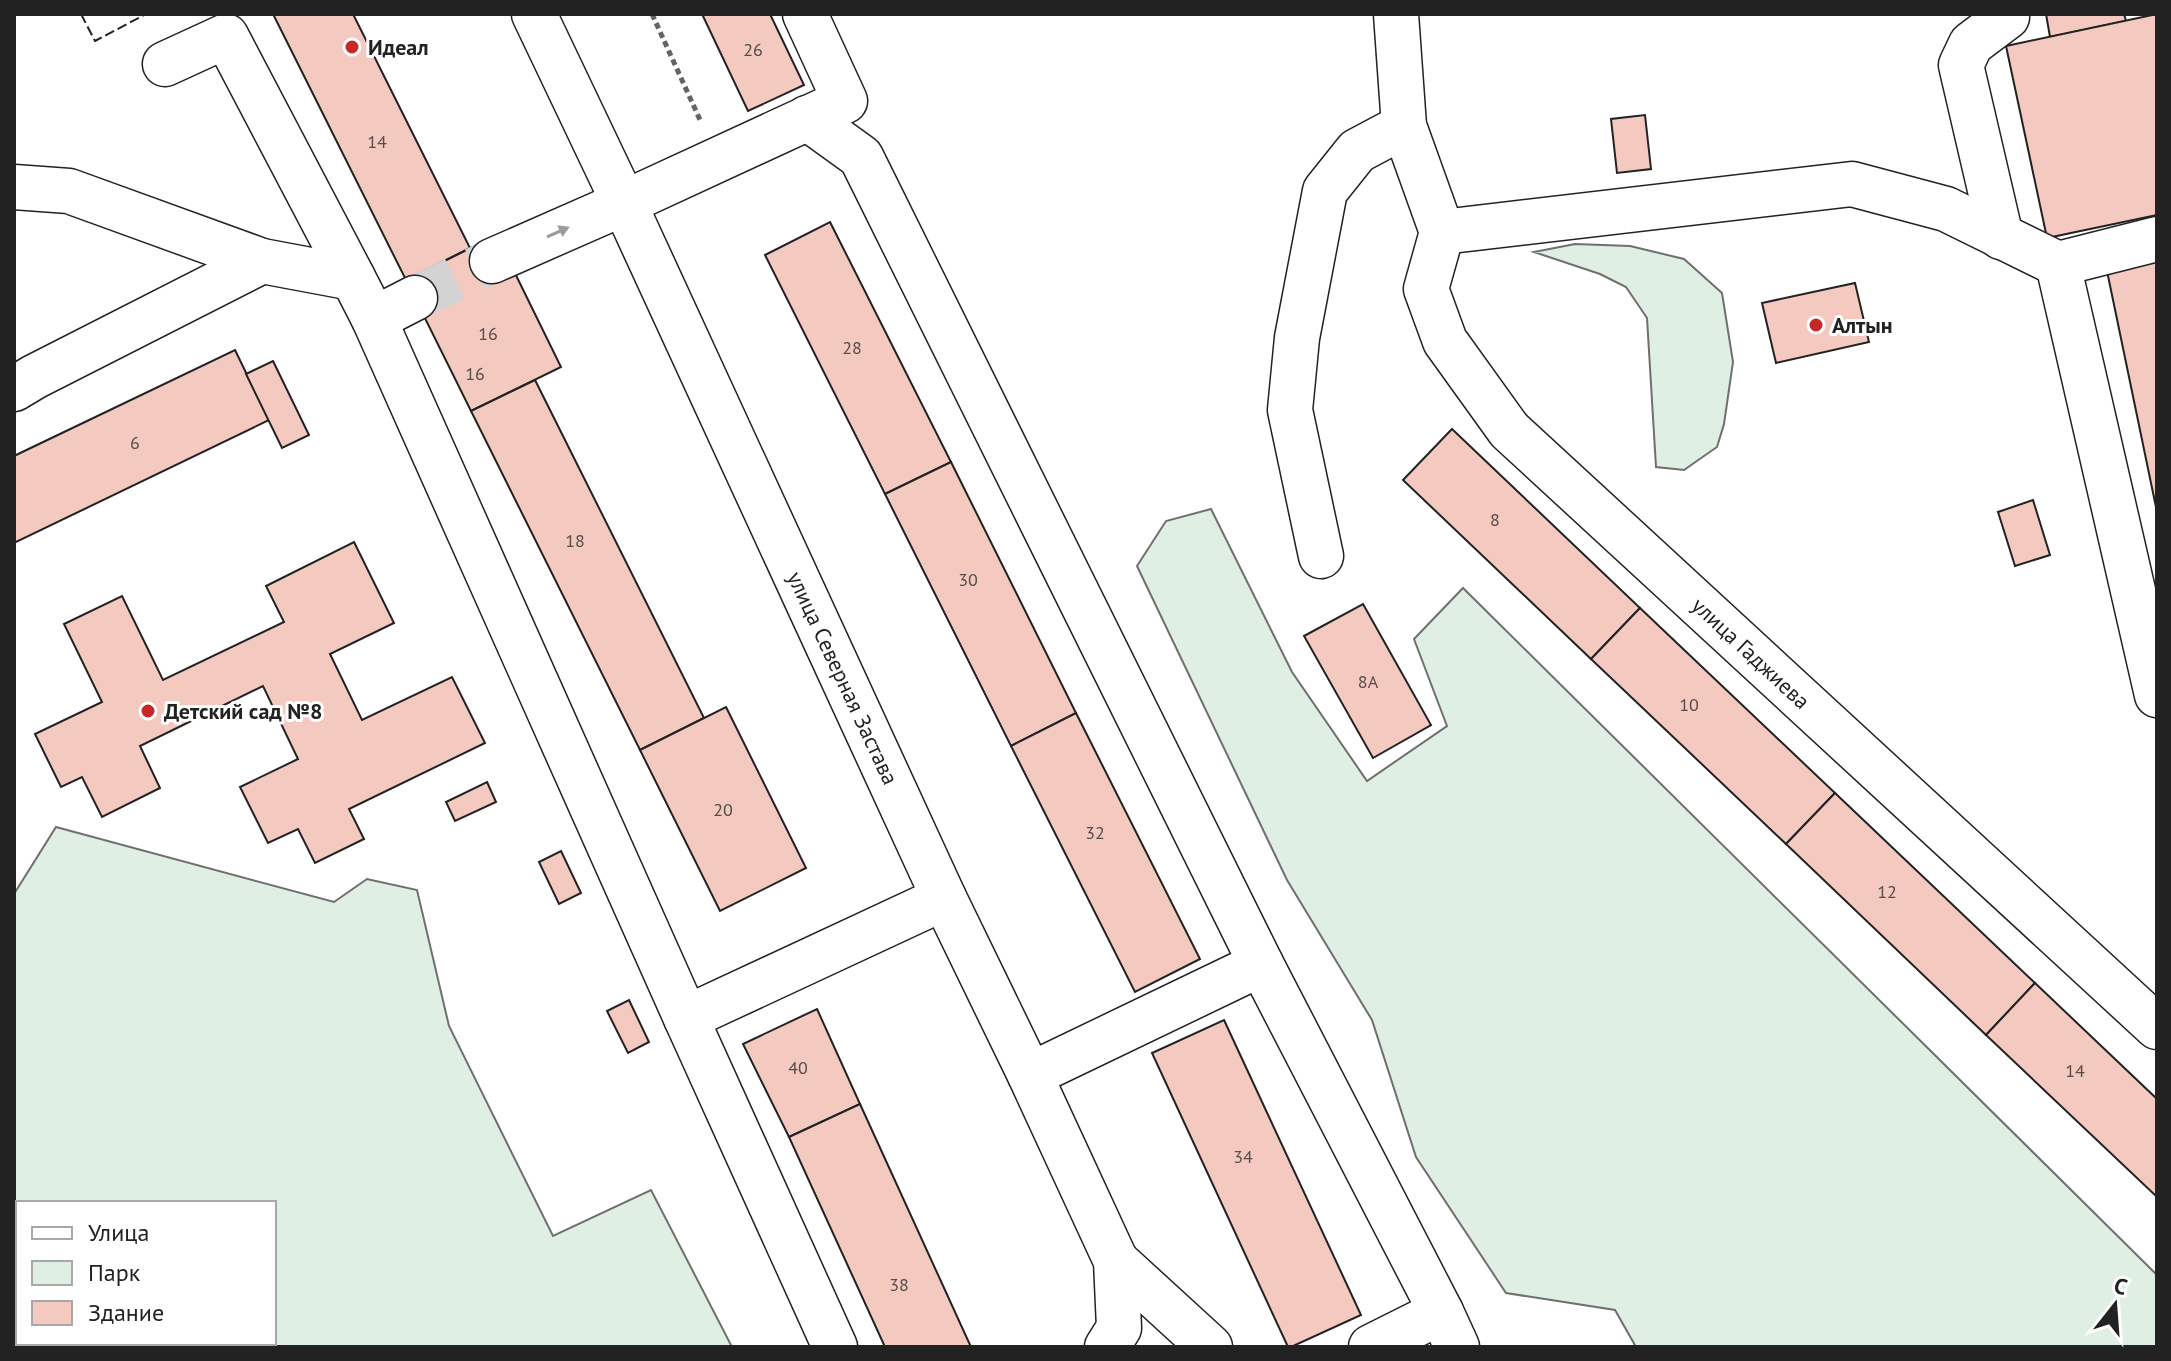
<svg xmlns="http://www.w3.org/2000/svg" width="2171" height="1361" font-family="'PT Sans',sans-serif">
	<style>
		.green { fill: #e0efe3; stroke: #6f6f6f; stroke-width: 2; fill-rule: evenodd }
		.building { fill: #f3c9c0; stroke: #222; stroke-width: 2 }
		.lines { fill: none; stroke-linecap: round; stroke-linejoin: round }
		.minor-tunnel { stroke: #d3d3d3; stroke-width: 44; stroke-dasharray: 44 22; stroke-linecap: butt }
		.minor-casing { stroke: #222; stroke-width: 47 }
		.path { stroke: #646464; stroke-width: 5; stroke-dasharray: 6 4; stroke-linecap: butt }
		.minor { stroke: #fff; stroke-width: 44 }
		.fence { stroke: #222; stroke-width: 2; stroke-dasharray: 10 4; stroke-linecap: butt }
		.oneway { fill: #9c9c9c }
		.poi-dot { fill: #c62828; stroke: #fff; stroke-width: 3 }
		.labels { text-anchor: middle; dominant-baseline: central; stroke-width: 6; stroke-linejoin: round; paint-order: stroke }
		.number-label { font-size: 18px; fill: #564c4a }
		.poi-label { font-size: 22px; font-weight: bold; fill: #222; stroke: #fff; text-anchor: start }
		.street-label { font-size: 22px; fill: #222; stroke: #fff }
	</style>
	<rect width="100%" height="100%" fill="#fff"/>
	<g class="green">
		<polygon points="1575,244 1630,246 1684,259 1722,293 1733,362 1724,424 1717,447 1684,470 1656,467 1647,318 1626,287 1600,274 1534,252"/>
		<polygon points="1211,509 1292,672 1367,781 1447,726 1414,639 1463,588 2157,1275 2157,1347 1636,1347 1615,1310 1506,1293 1416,1157 1372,1020 1287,880 1137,566 1166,521"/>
		<path d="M56,827L334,902L367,879L417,890L449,1026L553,1236L651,1190L732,1347H14V894ZM18,1203H274V1343H18Z"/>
	</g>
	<g class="building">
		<polygon points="273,14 353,14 470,248 406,280"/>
		<polygon points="702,14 770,14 804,85 748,111"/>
		<polygon points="2046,14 2124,14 2126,21 2050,37"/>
		<polygon points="2157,14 2157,215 2047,238 2006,46"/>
		<polygon points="1645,115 1651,169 1617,173 1611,119"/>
		<polygon points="830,222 951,462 885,494 765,255"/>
		<polygon points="483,242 509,261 561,367 471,411 406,280"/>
		<polygon points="2157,261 2157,512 2107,271"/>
		<polygon points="1855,283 1869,342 1776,363 1762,303"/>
		<polygon points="235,350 269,420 14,543 14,456"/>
		<polygon points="273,361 309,435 282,448 246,374"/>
		<polygon points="535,380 704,718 640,750 471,411"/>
		<polygon points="1452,429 1640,608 1591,659 1403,480"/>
		<polygon points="951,462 1076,713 1011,746 885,494"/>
		<polygon points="2033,500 2050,555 2015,566 1998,512"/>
		<polygon points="354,542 394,623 330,654 362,720 452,677 485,743 349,809 364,839 315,863 298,829 268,843 240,787 298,759 263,686 140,746 160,788 102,817 82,777 61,787 35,734 102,702 64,624 122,596 163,680 284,622 266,586"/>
		<polygon points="1363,604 1431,725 1373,758 1304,636"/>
		<polygon points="1640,608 1835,793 1786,844 1591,659"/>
		<polygon points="726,707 806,868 720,911 640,750"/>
		<polygon points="1076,713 1200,959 1135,992 1011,746"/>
		<polygon points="487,782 496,802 455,821 446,802"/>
		<polygon points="1835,793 2035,983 1986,1035 1786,844"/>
		<polygon points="561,851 581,893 559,904 539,862"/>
		<polygon points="2035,983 2157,1099 2157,1197 1986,1035"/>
		<polygon points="629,1000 649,1042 628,1053 607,1011"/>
		<polygon points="817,1009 860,1104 789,1137 743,1044"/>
		<polygon points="1224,1020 1361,1315 1291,1347 1288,1347 1152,1053"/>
		<polygon points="860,1104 971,1347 885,1347 789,1137"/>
	</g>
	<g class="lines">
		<polyline class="minor-tunnel" points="415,298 492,261"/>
		<g class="minor-casing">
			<g id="minor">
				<polyline points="534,14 624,203 944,898 1030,1075 1116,1261 1119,1328 1107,1347"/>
				<polyline points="1396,14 1404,126 1442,232 1426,289 1445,341 1509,430 2157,1027"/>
				<polyline points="807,118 861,157 1261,964 1441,1312"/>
				<polyline points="14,187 69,191 262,261 353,278 226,36 165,64"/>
				<polyline points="1442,232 1852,184 1946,209 2058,264 2157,695"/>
				<polyline points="2001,237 1961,65 1971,44 2007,17 2006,14"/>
				<polyline points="492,261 624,203 845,101 805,14"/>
				<polyline points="2058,264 2157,239"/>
				<polyline points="353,278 374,319 686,1018 835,1347"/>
				<polyline points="374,319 415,298"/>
				<polyline points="14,389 34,377 262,261"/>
				<polyline points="1321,556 1290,410 1297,338 1325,191 1357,151 1404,126"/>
				<polyline points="686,1018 944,898"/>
				<polyline points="1030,1075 1261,964"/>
				<polyline points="1116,1261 1210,1347"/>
				<polyline points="1371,1347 1441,1312 1457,1347"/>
			</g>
		</g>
		<polyline class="path" points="652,14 701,122"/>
		<use href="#minor" class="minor"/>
		<polyline class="fence" points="81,14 95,41 146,14"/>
	</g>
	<defs><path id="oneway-solid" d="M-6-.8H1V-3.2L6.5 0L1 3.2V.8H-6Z" transform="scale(2)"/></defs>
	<use class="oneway" href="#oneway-solid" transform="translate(558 232) rotate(-24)"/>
	<g class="poi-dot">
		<circle cx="352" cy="47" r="8"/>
		<circle cx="1816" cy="325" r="8"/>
		<circle cx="148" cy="711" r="8"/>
	</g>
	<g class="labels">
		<g class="number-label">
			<text x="753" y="49">26</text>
			<text x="377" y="141">14</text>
			<text x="488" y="333">16</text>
			<text x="852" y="347">28</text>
			<text x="475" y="373">16</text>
			<text x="135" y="442">6</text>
			<text x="1495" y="519">8</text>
			<text x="575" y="540">18</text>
			<text x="968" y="579">30</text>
			<text x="1368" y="681">8А</text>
			<text x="1689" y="704">10</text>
			<text x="723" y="809">20</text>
			<text x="1095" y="832">32</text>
			<text x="1887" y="891">12</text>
			<text x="798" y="1067">40</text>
			<text x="2075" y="1070">14</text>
			<text x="1243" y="1156">34</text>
			<text x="899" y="1284">38</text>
		</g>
		<g class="poi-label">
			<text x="368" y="47">Идеал</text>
			<text x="1832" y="325">Алтын</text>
			<text x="164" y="711">Детский сад №8</text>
		</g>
		<g class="street-label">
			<text transform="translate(1751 653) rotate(43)">улица Гаджиева</text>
			<text transform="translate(843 678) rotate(65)">улица Северная Застава</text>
		</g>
	</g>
	<rect width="2171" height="1361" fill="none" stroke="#222222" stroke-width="32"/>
	<rect x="16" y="1201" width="260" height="144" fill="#ffffff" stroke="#a7a7a7" stroke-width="2"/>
	<rect x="32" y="1227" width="40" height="12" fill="#ffffff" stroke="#a7a7a7" stroke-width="2"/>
	<text x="88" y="1241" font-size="24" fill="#222222">Улица</text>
	<rect x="32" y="1261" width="40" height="24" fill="#e0efe3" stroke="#a7a7a7" stroke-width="2"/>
	<text x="88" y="1281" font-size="24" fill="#222222">Парк</text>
	<rect x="32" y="1301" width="40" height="24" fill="#f3c9c0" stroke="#a7a7a7" stroke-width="2"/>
	<text x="88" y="1321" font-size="24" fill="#222222">Здание</text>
	<g transform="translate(2115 1305) rotate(17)" stroke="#ffffff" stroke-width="6" paint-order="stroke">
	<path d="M0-6L14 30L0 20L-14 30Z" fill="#222222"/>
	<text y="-12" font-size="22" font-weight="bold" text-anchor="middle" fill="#222222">С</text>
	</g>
</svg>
